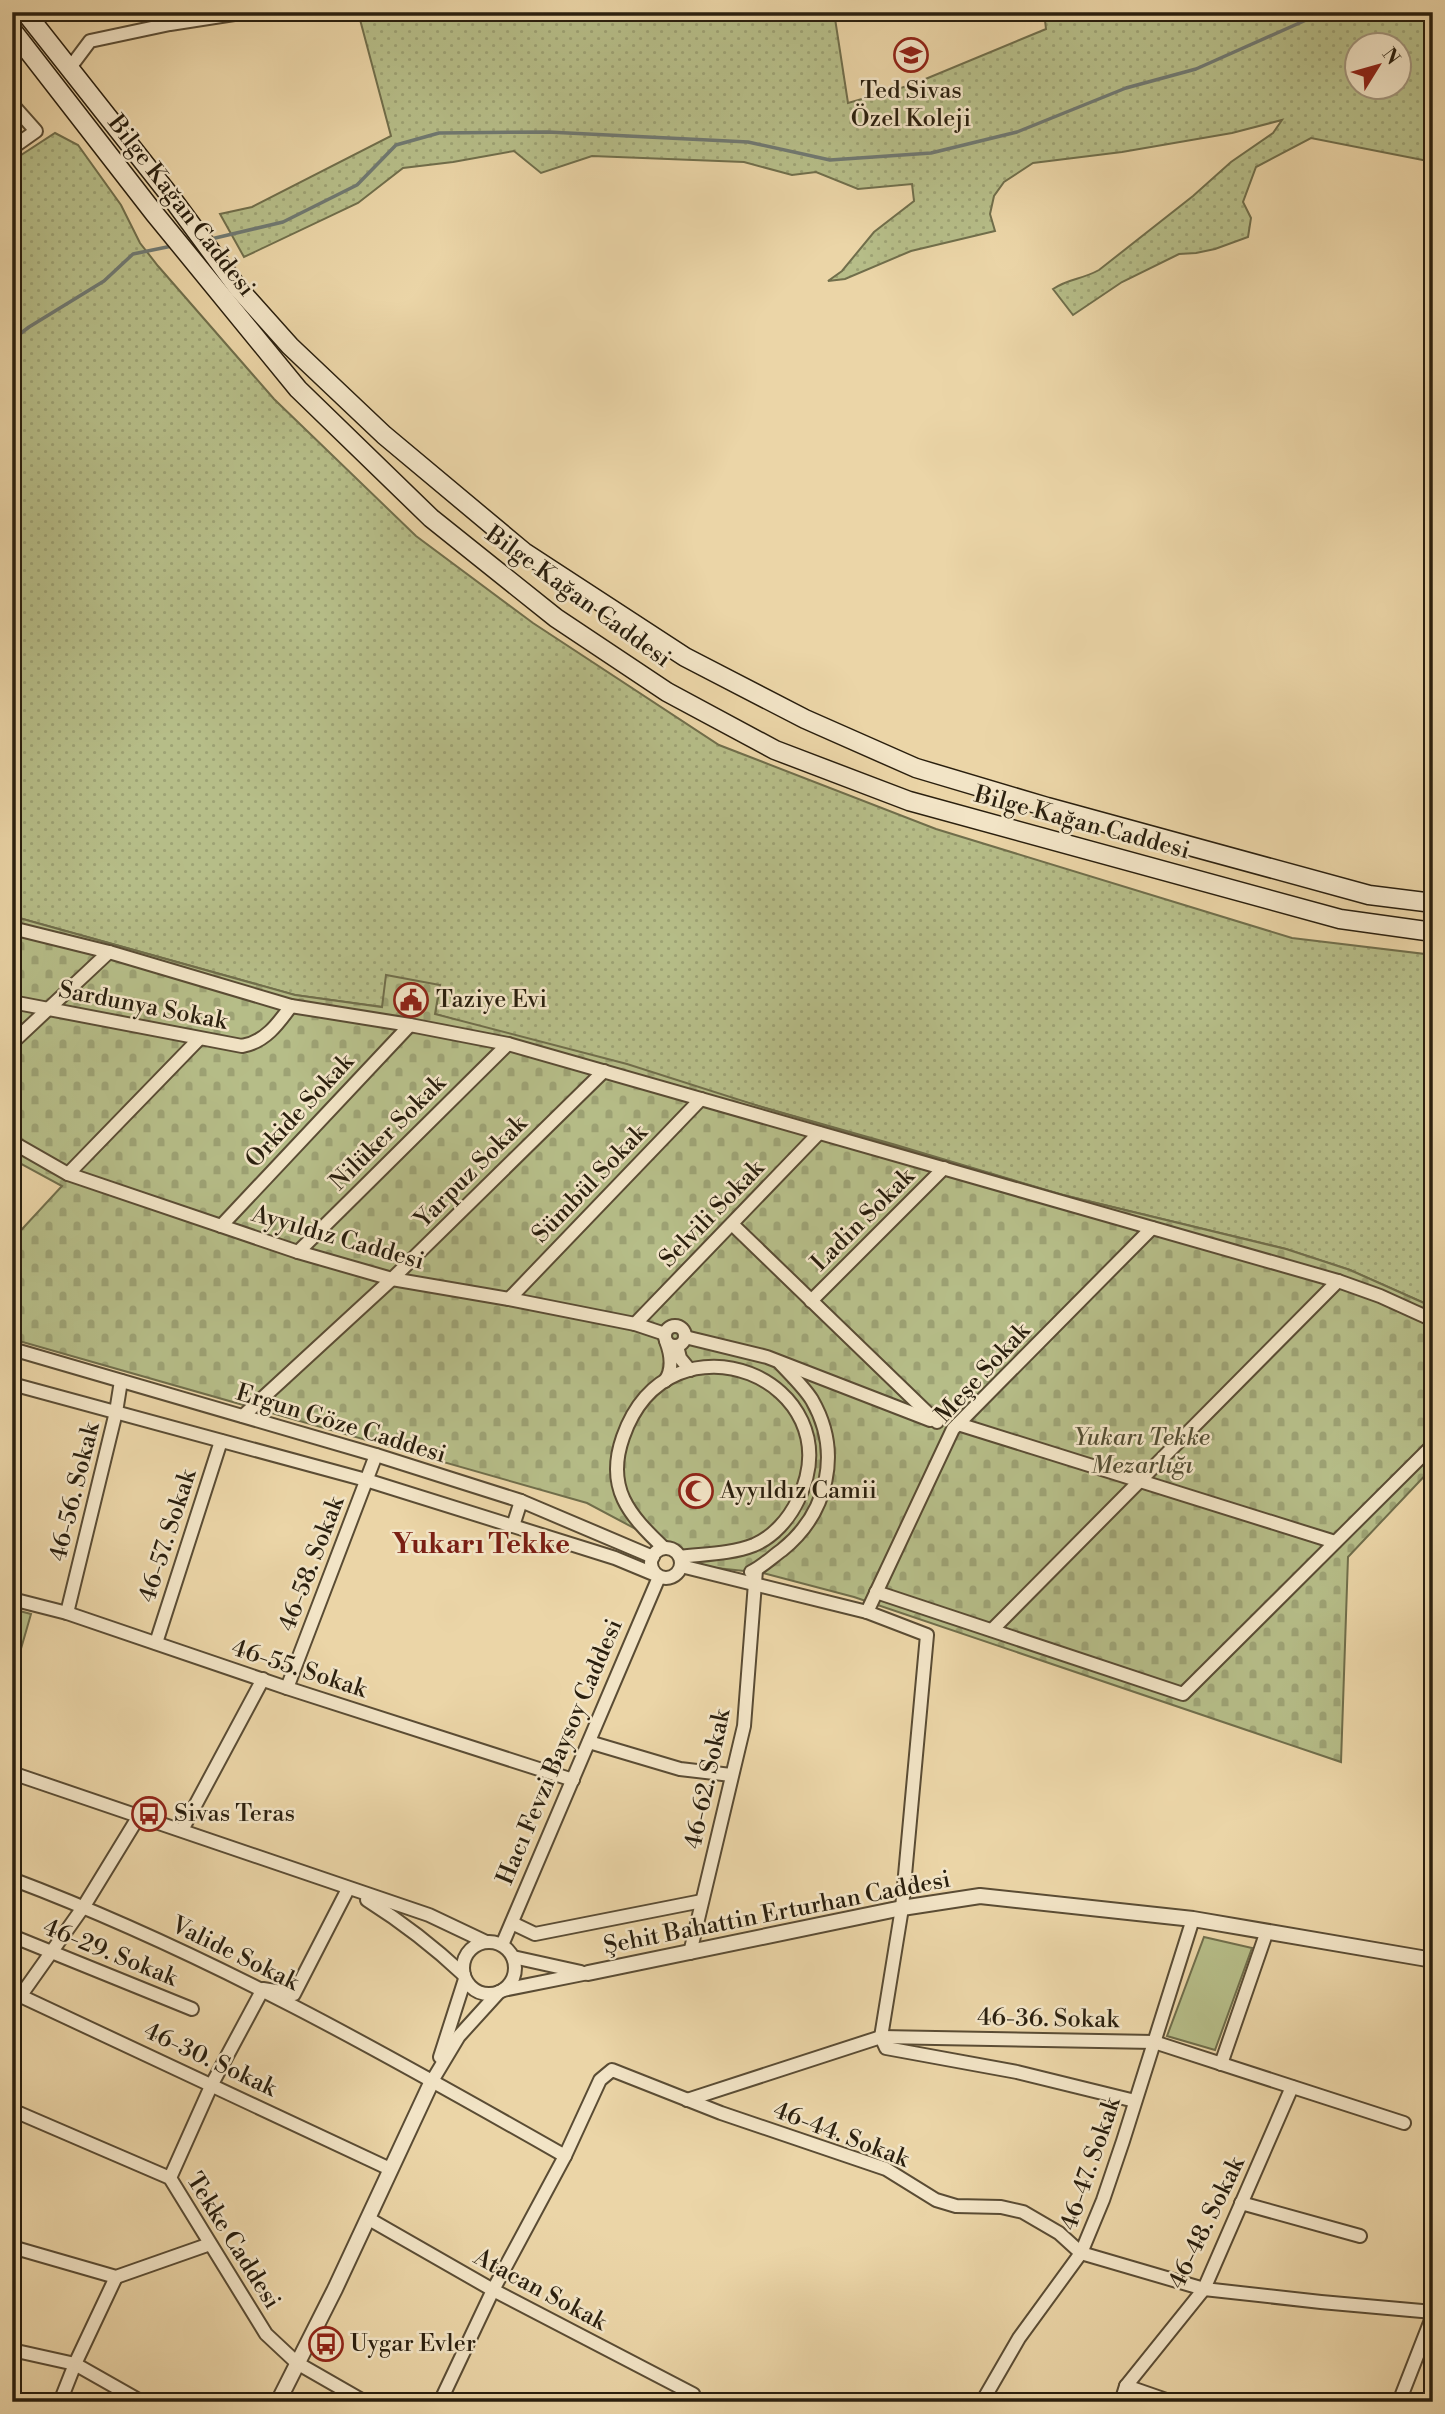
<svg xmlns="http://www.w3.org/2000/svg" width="1445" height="2414" font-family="'Libre Bodoni',serif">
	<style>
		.grass { fill: url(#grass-dots); stroke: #706e4b; stroke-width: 2; fill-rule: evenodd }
		.cemetery { fill: url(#cemetery-stones); stroke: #706e4b; stroke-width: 2 }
		.park { fill: #b6bd88; stroke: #706e4b; stroke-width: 2 }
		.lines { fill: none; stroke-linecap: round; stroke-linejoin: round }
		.stream { stroke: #707972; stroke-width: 3.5 }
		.minor-casing { stroke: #5a4c34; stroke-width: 16 }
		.tertiary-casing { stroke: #5a4c34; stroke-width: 18 }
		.secondary-casing { stroke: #2a1f0e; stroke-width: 21 }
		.minor { stroke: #f2e4c6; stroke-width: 12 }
		.tertiary { stroke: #f2e4c6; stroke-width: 14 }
		.secondary { stroke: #f2e4c6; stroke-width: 18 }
		.labels { text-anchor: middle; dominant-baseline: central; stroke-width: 5; stroke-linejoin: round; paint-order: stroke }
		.poi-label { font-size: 24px; fill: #2a1f0e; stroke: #f2e4c6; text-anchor: start }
		.street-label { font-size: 24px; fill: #2a1f0e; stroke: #f2e4c6 }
		.park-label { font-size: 24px; font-style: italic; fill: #544e33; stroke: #f2e4c6 }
		.quarter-label { font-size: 28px; font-weight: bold; fill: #7a1f14; stroke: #f2e4c6 }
	</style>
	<defs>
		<pattern id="grass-dots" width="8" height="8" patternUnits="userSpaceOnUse" patternTransform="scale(1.75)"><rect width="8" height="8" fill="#b6bd88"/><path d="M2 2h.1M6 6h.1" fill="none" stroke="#9da274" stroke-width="1.8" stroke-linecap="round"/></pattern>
		<pattern id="cemetery-stones" width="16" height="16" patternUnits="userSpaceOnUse" patternTransform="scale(1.75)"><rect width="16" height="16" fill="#b6bd88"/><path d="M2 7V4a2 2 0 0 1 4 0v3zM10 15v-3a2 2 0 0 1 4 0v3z" fill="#9da274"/></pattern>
	</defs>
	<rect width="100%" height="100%" fill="#ebd5a7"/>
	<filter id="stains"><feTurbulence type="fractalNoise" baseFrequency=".00286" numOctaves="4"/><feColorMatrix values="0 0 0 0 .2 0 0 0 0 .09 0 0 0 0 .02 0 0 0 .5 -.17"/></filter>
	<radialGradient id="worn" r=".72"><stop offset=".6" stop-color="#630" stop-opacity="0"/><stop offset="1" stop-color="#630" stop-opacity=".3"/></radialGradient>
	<g class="grass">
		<path d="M358,12H834L848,103L911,85L1046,29L1044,12H1433V162L1311,138L1256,167L1243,202L1251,218L1248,237L1215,249L1196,253L1179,254L1122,282L1073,315L1053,289C1069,278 1081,280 1099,270L1193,196L1231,162L1273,133L1282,120L1232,133L1122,152L1033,163L1004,182L994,196L990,214L995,231L911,251L845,279L828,281L842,271L874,232L914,201L912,184L858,189L816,172L792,175L744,162L592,156L541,173L514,151L453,162L403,168L358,203L244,257L220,214L252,207L391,136ZM1358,46H1400V88H1358Z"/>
		<polygon points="55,133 78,145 121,205 140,243 158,266 274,399 416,536 533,623 719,745 936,829 1292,938 1433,955 1433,1307 1350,1270 1286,1249 1063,1195 896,1145 435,1014 440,985 382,1007 295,995 12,916 12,161"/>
	</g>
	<polygon class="cemetery" points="12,916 295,995 382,1007 386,975 440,985 435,1014 627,1064 765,1108 1063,1195 1286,1249 1350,1270 1433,1307 1433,1467 1348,1557 1341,1762 854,1597 763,1573 707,1567 587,1503 12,1339 12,1240 62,1186 12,1159"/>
	<g class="park">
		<polygon points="12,1609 31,1614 12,1680"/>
		<polygon points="1204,1937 1252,1948 1215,2050 1167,2036"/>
	</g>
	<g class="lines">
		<g class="stream">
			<polyline points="211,239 283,222 357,185 396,145 439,133 548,132 748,142 830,160 931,153 1017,132 1126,88 1196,69 1324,12"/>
			<polyline points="12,340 29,327 104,281 133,254 172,246"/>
		</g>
		<g class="minor-casing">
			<g id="minor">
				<polyline points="69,69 90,41 170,24 247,12"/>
				<polyline points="12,104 36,131 12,148"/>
				<polyline points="12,928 109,952 291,1006 410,1025 508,1044 1338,1281 1380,1296 1433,1320"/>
				<path d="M12,1002L242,1046C265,1042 278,1024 291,1006"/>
				<polyline points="12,1043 109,952"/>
				<polyline points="12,1142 68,1174 298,1252 392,1279 509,1299 635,1324 665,1334"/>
				<polyline points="68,1174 199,1039"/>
				<polyline points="732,1224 937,1422"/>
				<polyline points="221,1226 410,1025"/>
				<polyline points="298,1252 508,1044"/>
				<polyline points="509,1299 701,1099"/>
				<polyline points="811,1301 944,1168"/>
				<polyline points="635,1324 819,1133"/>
				<circle cx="675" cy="1336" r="10"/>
				<polyline points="685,1337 767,1357 930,1420"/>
				<polyline points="677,1346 680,1358 690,1370"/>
				<polyline points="12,1349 376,1455 521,1501 653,1557"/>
				<path d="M665,1381C673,1370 671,1354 666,1341"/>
				<polyline points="12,1384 366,1480 615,1558 656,1575"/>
				<polyline points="243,1416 392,1279 604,1071"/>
				<polyline points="958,1424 1335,1542"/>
				<polyline points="513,1526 521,1501"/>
				<circle cx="666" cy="1563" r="15"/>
				<path d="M664,1548C629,1515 605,1488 623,1437C670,1303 856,1381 798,1500C789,1519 773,1537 754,1545C731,1554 704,1554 680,1557"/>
				<polyline points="681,1566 867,1612 927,1635 902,1908 881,2037 886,2048 1017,2072 1135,2101"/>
				<path d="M751,1572C762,1567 772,1557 782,1550C828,1513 842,1452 812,1400C804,1387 790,1374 780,1363"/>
				<polyline points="876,1592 1183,1694 1433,1445"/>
				<polyline points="12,1599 67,1613 287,1688 573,1780"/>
				<polyline points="867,1612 953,1429 1152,1228"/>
				<polyline points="67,1613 116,1412 121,1381"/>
				<polyline points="992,1630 1338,1281"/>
				<polyline points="156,1643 221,1441"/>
				<polyline points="287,1688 376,1455"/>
				<polyline points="589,1742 680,1769 731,1775"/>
				<polyline points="12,1773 429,1915 486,1942"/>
				<polyline points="182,1830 263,1679"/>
				<path d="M12,1879C206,1952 386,2054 565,2156"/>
				<path d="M367,1900C405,1924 432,1945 464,1975"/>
				<polyline points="512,1923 535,1934 702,1901"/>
				<polyline points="12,1936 192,2009"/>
				<circle cx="489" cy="1968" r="26"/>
				<polyline points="502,1945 659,1577"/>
				<polyline points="690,1953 744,1726 756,1570"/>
				<polyline points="513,1957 581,1972"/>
				<polyline points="503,1990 588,1973"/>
				<polyline points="12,1992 390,2169"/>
				<polyline points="21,1995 84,1906 139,1816"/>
				<polyline points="440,2057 465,1979"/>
				<polyline points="1221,2064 1267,1931"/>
				<polyline points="432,2081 459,2036 499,1992"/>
				<polyline points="687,2100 881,2037 1154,2042 1404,2123"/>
				<polyline points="12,2110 170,2178 266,2334 297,2363 365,2402"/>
				<polyline points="170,2178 212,2084 263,1989 294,1994 348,1889"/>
				<polyline points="1241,2203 1360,2236"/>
				<polyline points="369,2219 493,2290 693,2394 691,2402"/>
				<polyline points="12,2247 116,2277 210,2244"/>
				<polyline points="12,2350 75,2364 142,2402"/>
				<polyline points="1126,2386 1172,2402"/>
				<polyline points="60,2402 75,2364 116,2277"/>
				<polyline points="440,2402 493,2290 565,2156 600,2080 612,2070 721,2113 886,2169 936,2200 956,2206 1001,2207 1023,2212 1059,2233 1081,2253 1204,2289 1321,2302 1433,2312"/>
				<polyline points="982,2402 1019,2338 1081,2253 1103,2200 1123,2141 1193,1919"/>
				<polyline points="1121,2402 1126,2386 1204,2289 1292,2087"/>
				<polyline points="1399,2402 1433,2315"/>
			</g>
		</g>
		<g class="tertiary-casing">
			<g id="tertiary">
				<polyline points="588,1973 902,1908 980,1896 1193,1919 1433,1960"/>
				<polyline points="278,2402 335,2289 432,2081"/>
			</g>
		</g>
		<g class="secondary-casing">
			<g id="secondary">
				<polyline points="25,12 171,197 238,288 290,346 384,435 524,552 685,657 805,719 916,768 1047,807 1369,895 1433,903"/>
				<polyline points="12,30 154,213 298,389 431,518 556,618 667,692 775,750 909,801 1340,919 1433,932"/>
			</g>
		</g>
		<use href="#minor" class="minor"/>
		<use href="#tertiary" class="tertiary"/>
		<use href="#secondary" class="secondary"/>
	</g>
	<defs>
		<g id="school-ring" transform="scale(1.75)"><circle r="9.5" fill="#f2e4c6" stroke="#8f2418" stroke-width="1.5"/><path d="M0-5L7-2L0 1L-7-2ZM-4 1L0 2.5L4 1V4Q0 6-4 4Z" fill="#8f2418"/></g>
		<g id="civic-ring" transform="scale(1.75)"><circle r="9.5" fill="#f2e4c6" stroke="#8f2418" stroke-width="1.5"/><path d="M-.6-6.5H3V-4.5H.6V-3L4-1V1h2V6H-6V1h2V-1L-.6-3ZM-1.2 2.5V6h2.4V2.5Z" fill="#8f2418"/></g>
		<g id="mosque-ring" transform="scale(1.75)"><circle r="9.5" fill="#f2e4c6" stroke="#8f2418" stroke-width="1.5"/><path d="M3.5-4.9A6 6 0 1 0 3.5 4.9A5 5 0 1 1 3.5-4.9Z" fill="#8f2418"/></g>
		<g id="bus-ring" transform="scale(1.75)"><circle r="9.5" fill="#f2e4c6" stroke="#8f2418" stroke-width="1.5"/><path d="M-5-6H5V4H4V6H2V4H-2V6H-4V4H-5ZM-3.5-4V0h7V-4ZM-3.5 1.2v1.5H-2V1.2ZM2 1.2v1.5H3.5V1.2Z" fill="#8f2418"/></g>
	</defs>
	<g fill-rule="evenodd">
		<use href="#school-ring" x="911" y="55"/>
		<use href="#civic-ring" x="411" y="1000"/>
		<use href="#mosque-ring" x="696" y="1491"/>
		<use href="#bus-ring" x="149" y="1814"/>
		<use href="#bus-ring" x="326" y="2344"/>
	</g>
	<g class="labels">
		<g class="poi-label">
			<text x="911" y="91" text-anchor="middle">Ted Sivas<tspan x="911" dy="28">Özel Koleji</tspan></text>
			<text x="436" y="1000">Taziye Evi</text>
			<text x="720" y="1491">Ayyıldız Camii</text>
			<text x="174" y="1814">Sivas Teras</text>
			<text x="350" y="2344">Uygar Evler</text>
		</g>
		<g class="street-label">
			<text transform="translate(181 206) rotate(52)">Bilge Kağan Caddesi</text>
			<text transform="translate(578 597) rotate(36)">Bilge Kağan Caddesi</text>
			<text transform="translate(1082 823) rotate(15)">Bilge Kağan Caddesi</text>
			<text transform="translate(143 1006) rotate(11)">Sardunya Sokak</text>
			<text transform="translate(300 1111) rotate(-47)">Orkide Sokak</text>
			<text transform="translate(388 1133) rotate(-45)">Nilüker Sokak</text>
			<text transform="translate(471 1172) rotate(-45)">Yarpuz Sokak</text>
			<text transform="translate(590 1184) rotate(-46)">Sümbül Sokak</text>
			<text transform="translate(712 1214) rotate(-46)">Selvili Sokak</text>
			<text transform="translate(863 1220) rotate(-45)">Ladin Sokak</text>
			<text transform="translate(338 1238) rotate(16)">Ayyıldız Caddesi</text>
			<text transform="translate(983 1373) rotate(-47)">Meşe Sokak</text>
			<text transform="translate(341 1424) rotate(17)">Ergun Göze Caddesi</text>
			<text transform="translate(75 1492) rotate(-76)">46-56. Sokak</text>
			<text transform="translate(168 1536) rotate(-72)">46-57. Sokak</text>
			<text transform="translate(312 1564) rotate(-69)">46-58. Sokak</text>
			<text transform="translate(299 1669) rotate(18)">46-55. Sokak</text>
			<text transform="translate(560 1752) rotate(-67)">Hacı Fevzi Baysoy Caddesi</text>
			<text transform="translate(708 1779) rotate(-78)">46-62. Sokak</text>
			<text transform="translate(777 1913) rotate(-11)">Şehit Bahattin Erturhan Caddesi</text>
			<text transform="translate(110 1953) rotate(22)">46-29. Sokak</text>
			<text transform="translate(235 1954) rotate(26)">Valide Sokak</text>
			<text transform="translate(1048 2019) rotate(1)">46-36. Sokak</text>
			<text transform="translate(210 2060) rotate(25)">46-30. Sokak</text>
			<text transform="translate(841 2135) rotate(21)">46-44. Sokak</text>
			<text transform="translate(1091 2164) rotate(-71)">46-47. Sokak</text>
			<text transform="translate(1207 2223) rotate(-64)">46-48. Sokak</text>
			<text transform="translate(233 2241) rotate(58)">Tekke Caddesi</text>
			<text transform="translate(540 2290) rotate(28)">Atacan Sokak</text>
		</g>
		<g class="park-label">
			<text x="1142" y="1438">Yukarı Tekke<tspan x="1142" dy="28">Mezarlığı</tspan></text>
		</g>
		<g class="quarter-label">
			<text x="481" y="1544">Yukarı Tekke</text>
		</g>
	</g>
	<rect width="1445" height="2414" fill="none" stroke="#ebd5a7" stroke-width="42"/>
	<rect x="14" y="14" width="1417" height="2386" fill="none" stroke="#2a1f0e" stroke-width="3.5"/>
	<rect x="21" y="21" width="1403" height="2372" fill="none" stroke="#2a1f0e" stroke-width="2"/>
	<g transform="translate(1378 66) rotate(53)"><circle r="33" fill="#f2e4c6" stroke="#a2957c" stroke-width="2"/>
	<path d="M0-5L12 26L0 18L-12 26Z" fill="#8f2418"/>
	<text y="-10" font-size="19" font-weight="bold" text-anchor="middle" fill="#2a1f0e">N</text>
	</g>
	<rect width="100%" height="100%" filter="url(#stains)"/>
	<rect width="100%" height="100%" fill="url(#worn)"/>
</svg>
